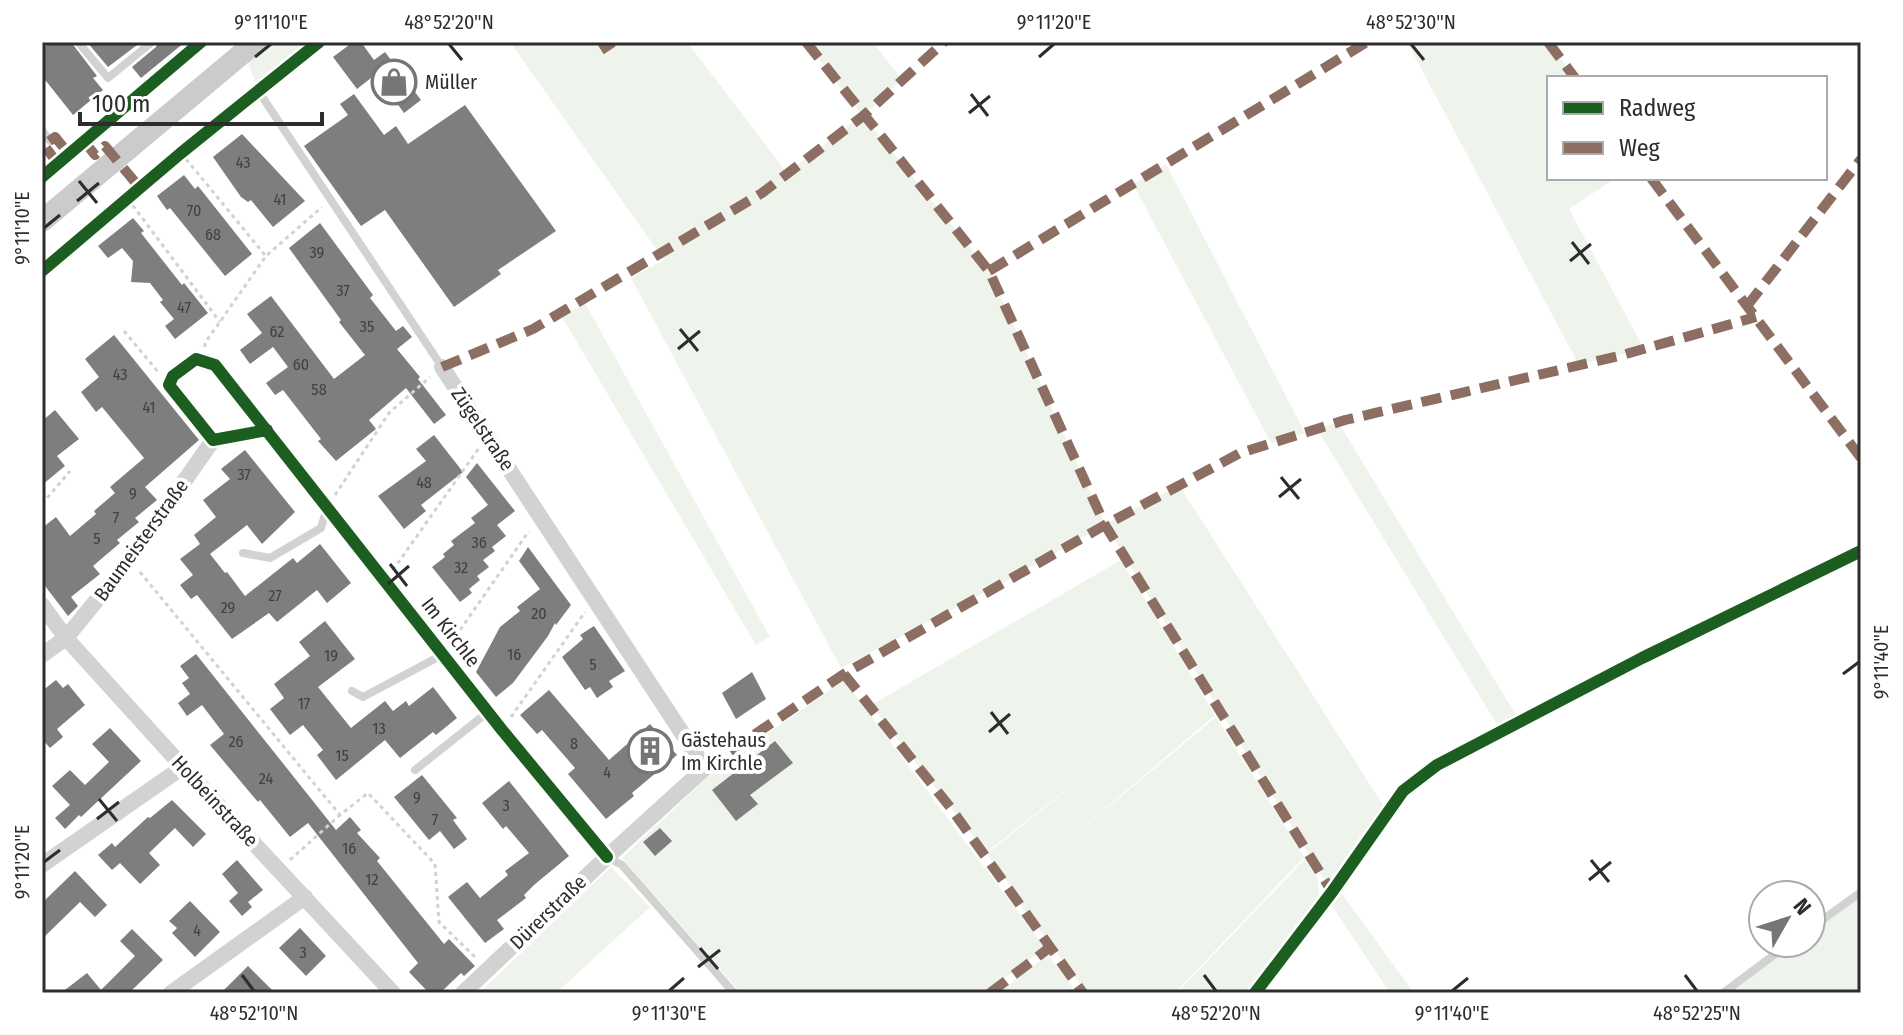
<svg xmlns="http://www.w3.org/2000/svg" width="1903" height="1035" font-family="'Fira Sans Condensed',sans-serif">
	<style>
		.green { fill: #eef3eb }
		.building { fill: #7e7e7e }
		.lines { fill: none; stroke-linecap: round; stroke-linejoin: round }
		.path { stroke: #d2d2d2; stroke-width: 3; stroke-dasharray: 4 4; stroke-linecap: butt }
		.service { stroke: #d2d2d2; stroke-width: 8 }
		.minor { stroke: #d2d2d2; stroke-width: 16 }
		.secondary { stroke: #cbcbcb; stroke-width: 22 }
		.quiet { stroke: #8d6e63; stroke-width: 10; stroke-dasharray: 20 10; stroke-linecap: butt }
		.cycleway-casing { stroke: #fff; stroke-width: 17 }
		.cycleway { stroke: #1b5e20; stroke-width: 12 }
		.ticks { fill: none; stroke: #2d2d2d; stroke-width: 3 }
		.labels { text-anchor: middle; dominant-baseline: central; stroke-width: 8; stroke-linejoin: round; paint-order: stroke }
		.number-label { font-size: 16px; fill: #414141 }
		.poi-label { font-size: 20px; fill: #2d2d2d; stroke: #fff; text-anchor: start }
		.street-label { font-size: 20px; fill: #2d2d2d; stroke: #fff }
		.neatline { fill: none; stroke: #2d2d2d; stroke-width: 3 }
		.ticks-label { font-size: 20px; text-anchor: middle; fill: #2d2d2d }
	</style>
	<rect width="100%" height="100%" fill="#fff"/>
	<g class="green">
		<polygon points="256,42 319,42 259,92 244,52"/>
		<polygon points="510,42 687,42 787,173 862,115 806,42 873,42 902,80 863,116 989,271 1105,524 1179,485 1388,813 1332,892 1105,525 1002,583 841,668 631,278 664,260"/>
		<polygon points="1407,42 1548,42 1575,78 1549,78 1549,178 1616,178 1569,209 1644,349 1579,365"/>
		<polygon points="1166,164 1305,433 1271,443 1133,184"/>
		<polygon points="585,303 770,637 756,645 562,317"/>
		<polygon points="1338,422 1517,717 1498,726 1317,429"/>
		<polygon points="1121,560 1215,715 1060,847 1216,717 1304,857 1175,993 1087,993 1009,890 1011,887 987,854 1099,764 986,853 871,705"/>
		<polygon points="844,680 1045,948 984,993 741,993 622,858 712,773"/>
		<polygon points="1305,859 1318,880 1320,900 1248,993 1177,993"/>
		<polygon points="611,867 650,907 556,993 479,993"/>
		<polygon points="1339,890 1414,993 1390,993 1331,904"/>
		<polygon points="1861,892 1861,993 1724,993 1790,943 1811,943 1811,928"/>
		<polygon points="1048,955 1077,993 998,993"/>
	</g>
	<g class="building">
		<polygon points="51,42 71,42 97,76 93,78 103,90 73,115 42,76 42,49"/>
		<polygon points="87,42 141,42 108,67"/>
		<polygon points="159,42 185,42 141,78 132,67 156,47"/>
		<polygon points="353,42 361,42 374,60 385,52 421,100 404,113 376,74 357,89 333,57"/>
		<polygon points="354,94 384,135 396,126 408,144 465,105 556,231 498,270 501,274 454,307 385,210 361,226 304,146 348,115 340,104"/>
		<polygon points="242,134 305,201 273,227 251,200 248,202 241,197 213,157"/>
		<polygon points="184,175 195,189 198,186 252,254 225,276 170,208 167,210 157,196"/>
		<polygon points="133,218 144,231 141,233 182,285 184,283 208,313 175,339 165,326 174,319 160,302 163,300 150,283 131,282 133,261 122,248 108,258 98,246"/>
		<polygon points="320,223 373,295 370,298 396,331 403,326 412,337 397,349 420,377 418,379 446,415 434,424 406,388 369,420 376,429 336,461 318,441 321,439 283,390 275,395 266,383 288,367 273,347 250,364 240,350 262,333 247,314 271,296 334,379 365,355 339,322 341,320 289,248"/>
		<polygon points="114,335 199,440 145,487 157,500 135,518 139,522 117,540 120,543 93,566 100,574 71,597 78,606 68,616 42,582 42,528 56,517 70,536 96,514 94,511 115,493 110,487 144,458 102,407 96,412 81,392 99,377 85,359"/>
		<polygon points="55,410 79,439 57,456 65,466 42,485 42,421"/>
		<polygon points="434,435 463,472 421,505 426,511 404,529 378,496 426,461 416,449"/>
		<polygon points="245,450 295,512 262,544 247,525 210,554 225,573 227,572 245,596 293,558 297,563 320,544 351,583 327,603 317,590 277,622 269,613 232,639 197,595 191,599 180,585 193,575 180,559 200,544 194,535 216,517 203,500 230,479 221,469"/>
		<polygon points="477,463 515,511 497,525 506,536 492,547 495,551 483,560 489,567 477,576 480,580 469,589 472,593 460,602 432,567 445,557 443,554 454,545 451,541 475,523 471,518 488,505 466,477"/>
		<polygon points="528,547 571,605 556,625 555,623 548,636 513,683 496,697 476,672 500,627 520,611 517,607 540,589 519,561"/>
		<polygon points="325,621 355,659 318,687 351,728 385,701 393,711 406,701 409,706 433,687 457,718 436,735 433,732 400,758 385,740 336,780 317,755 323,750 303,725 290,735 270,709 284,698 274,684 310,656 299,642"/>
		<polygon points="594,626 625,671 609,681 613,687 597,698 590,687 585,690 562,657 583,639 580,635"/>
		<polygon points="196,654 336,830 350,817 361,830 357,833 380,858 377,861 444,944 449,939 475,966 464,976 461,973 440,993 429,993 409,972 418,963 308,823 290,837 260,800 258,802 210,745 224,734 202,705 187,716 178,703 190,694 182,683 189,678 180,666"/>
		<polygon points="752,672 766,699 736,719 722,693"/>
		<polygon points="56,680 63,688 68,684 85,705 57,729 63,737 50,748 42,739 42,691"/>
		<polygon points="549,690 609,760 650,724 677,755 632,793 634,796 606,819 568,774 575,768 542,730 537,734 520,715"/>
		<polygon points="110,728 141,761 81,817 79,815 65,829 55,818 70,805 52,786 70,770 85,785 109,762 92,744"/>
		<polygon points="775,741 793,763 750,795 758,804 736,821 712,790"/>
		<polygon points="422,775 457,818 453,820 467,839 454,849 440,831 429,840 394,797"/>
		<polygon points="509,781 569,856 534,885 524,895 526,898 497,920 504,929 485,943 448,897 467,882 480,898 508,875 505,871 529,853 506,826 503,829 482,803"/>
		<polygon points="172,800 206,834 193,847 175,828 149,853 160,865 140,884 120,863 112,870 98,855 112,843 115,847 148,817 150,818"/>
		<polygon points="660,828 672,841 655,856 643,842"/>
		<polygon points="237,860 263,890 248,902 252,907 242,916 229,901 238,893 222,874"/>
		<polygon points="75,871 107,905 95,917 80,902 42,939 42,903"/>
		<polygon points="190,901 220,932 195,957 172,933 177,928 169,921"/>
		<polygon points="300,928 326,956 306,976 279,948"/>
		<polygon points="132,929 163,960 129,993 61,993 87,973 101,990 135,956 120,941"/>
		<polygon points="248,966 275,993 221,993"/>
	</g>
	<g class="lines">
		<g class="path">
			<polyline points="181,153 265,255"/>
			<polyline points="128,199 220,322"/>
			<polyline points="124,331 159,373"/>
			<polyline points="205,347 205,343 266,256 322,207"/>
			<polyline points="335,495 389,413 430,377"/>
			<polyline points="42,504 70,471"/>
			<polyline points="393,570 479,448"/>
			<polyline points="140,572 340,815 368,793 435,864 439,922 476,958"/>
			<polyline points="451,643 529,531"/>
			<polyline points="511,717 585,612"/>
			<polyline points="290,860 340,815"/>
		</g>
		<g class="service">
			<polyline points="78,42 108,78 152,42"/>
			<polyline points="259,92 442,367"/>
			<polyline points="42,130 50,141"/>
			<polyline points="243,553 270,558 321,528 327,508"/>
			<polyline points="352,691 363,697 442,655"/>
			<polyline points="415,770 488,712"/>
			<polyline points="607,857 622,865 734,993"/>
			<polyline points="1811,928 1861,892"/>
			<polyline points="1255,993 1332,892"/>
			<polyline points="1723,993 1790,943"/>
		</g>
		<g class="minor">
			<polyline points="442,367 705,768 607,857 463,993"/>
			<polyline points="267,430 213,440 169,385 173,376 196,359 215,365 502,730 607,857"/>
			<polyline points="42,605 66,638 183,767 393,993"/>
			<polyline points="42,655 66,638 130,559 213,440"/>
			<polyline points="42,865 183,767"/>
			<polyline points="171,993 305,897"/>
		</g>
		<polyline class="secondary" points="42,221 256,42"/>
		<g class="quiet">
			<polyline points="806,42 989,271 1105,525 1332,892 1335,888"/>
			<polyline points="1548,42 1575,78"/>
			<polyline points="601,50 613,42"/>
			<polyline points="84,141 95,155 105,146 140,188"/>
			<polyline points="58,164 44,145 55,137 69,154"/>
			<polyline points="1651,178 1861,458"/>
			<polyline points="989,271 1367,42"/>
			<polyline points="1747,306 1861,159"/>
			<polyline points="442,367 533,329 762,193 863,116 944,42"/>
			<polyline points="844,674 950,807 1083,993"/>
			<polyline points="705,768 844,674 1105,525 1240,453 1345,420 1619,356 1756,317"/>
			<polyline points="990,993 1049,948"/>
		</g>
		<g class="cycleway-casing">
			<g id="cycleway">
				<polyline points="42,177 201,42"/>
				<polyline points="42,271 181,153 319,42"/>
				<polyline points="267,430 213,440 169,385 173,376 196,359 215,365 502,730 607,857"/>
				<polyline points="1255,993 1332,892 1403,791 1437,765 1642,658 1861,551"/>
			</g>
		</g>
		<use href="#cycleway" class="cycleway"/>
	</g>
	<path class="ticks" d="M449,44L462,60M1411,44L1424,60M255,57L271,44M1039,57L1054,44M971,94L988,116M969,113L990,96M79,181L97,203M77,201L99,183M44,228L60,215M1572,242L1589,264M1570,261L1591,244M680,329L698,351M678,349L700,331M1281,477L1299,499M1279,497L1301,479M390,564L407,586M388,584L409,566M1843,674L1859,662M991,712L1008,734M989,732L1010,714M99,799L117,821M97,819L119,802M1591,860L1609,882M44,862L60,850M1589,880L1611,862M700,948L718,969M698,967L720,950M242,975L254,991M1204,975L1216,991M1685,975L1697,991M669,991L684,978M1452,991L1468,978"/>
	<defs>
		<g id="shop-ring" transform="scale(2.3)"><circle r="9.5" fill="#fff" stroke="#767676" stroke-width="1.5"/><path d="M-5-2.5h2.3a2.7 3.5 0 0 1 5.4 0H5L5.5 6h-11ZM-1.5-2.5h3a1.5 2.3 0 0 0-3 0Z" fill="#767676"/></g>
		<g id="building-ring" transform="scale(2.3)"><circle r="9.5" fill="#fff" stroke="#767676" stroke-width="1.5"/><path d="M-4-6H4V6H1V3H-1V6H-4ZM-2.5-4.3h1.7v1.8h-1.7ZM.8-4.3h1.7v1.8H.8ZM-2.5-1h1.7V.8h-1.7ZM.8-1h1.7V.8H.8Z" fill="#767676"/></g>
	</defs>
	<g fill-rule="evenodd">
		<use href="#shop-ring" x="394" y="82"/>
		<use href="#building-ring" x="650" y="751"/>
	</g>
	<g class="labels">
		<g class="number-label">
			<text x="243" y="162">43</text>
			<text x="280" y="199">41</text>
			<text x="194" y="210">70</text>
			<text x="213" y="234">68</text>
			<text x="317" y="252">39</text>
			<text x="343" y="290">37</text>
			<text x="184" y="307">47</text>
			<text x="367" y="326">35</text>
			<text x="277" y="331">62</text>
			<text x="301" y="364">60</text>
			<text x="120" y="374">43</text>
			<text x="319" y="389">58</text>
			<text x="149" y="407">41</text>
			<text x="244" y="474">37</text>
			<text x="424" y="482">48</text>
			<text x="133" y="493">9</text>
			<text x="116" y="517">7</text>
			<text x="97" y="538">5</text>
			<text x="479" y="542">36</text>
			<text x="461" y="567">32</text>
			<text x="275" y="595">27</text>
			<text x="228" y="607">29</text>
			<text x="539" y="613">20</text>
			<text x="514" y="654">16</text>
			<text x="331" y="655">19</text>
			<text x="593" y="664">5</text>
			<text x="304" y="703">17</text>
			<text x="379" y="728">13</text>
			<text x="236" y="741">26</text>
			<text x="574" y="743">8</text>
			<text x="342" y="755">15</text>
			<text x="607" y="772">4</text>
			<text x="266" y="778">24</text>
			<text x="417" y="797">9</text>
			<text x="506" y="805">3</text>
			<text x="435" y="819">7</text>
			<text x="349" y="848">16</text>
			<text x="372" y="879">12</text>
			<text x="197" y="930">4</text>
			<text x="303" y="952">3</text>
		</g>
		<g class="poi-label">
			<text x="425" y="82">Müller</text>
			<text x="681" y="740">Gästehaus<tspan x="681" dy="23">Im Kirchle</tspan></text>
		</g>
		<g class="street-label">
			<text transform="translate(483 429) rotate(56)">Zügelstraße</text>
			<text transform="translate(141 540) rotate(-54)">Baumeisterstraße</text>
			<text transform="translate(451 632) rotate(52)">Im Kirchle</text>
			<text transform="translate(215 801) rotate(47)">Holbeinstraße</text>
			<text transform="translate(548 912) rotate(-44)">Dürerstraße</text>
		</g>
	</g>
	<rect width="1903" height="1035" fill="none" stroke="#ffffff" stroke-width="88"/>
	<rect x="1547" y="76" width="280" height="104" fill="#ffffff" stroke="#ababab" stroke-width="2"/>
	<rect x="1563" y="102" width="40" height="12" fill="#1b5e20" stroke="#ababab" stroke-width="2"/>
	<text x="1619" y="116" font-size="24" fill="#2d2d2d">Radweg</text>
	<rect x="1563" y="142" width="40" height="12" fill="#8d6e63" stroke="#ababab" stroke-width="2"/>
	<text x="1619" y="156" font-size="24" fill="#2d2d2d">Weg</text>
	<g transform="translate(1787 919) rotate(51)"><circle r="38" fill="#ffffff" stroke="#ababab" stroke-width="2"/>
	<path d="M0-6L14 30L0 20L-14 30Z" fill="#767676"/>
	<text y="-12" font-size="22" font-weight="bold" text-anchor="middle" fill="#2d2d2d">N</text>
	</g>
	<path d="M80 112v12h242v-12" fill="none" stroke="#2d2d2d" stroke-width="4"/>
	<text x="92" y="112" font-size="24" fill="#2d2d2d" stroke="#ffffff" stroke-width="6" paint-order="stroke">100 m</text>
	<rect x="44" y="44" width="1815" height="947" class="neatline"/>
	<g class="ticks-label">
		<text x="271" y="29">9°11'10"E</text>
		<text x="449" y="29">48°52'20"N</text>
		<text x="1054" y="29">9°11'20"E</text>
		<text x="1411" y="29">48°52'30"N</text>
		<text transform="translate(22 228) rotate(-90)" y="7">9°11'10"E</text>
		<text transform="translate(1881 662) rotate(-90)" y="7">9°11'40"E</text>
		<text transform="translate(22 862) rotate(-90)" y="7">9°11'20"E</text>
		<text x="254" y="1020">48°52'10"N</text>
		<text x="669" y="1020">9°11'30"E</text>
		<text x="1216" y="1020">48°52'20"N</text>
		<text x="1452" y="1020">9°11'40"E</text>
		<text x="1697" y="1020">48°52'25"N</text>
	</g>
</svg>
